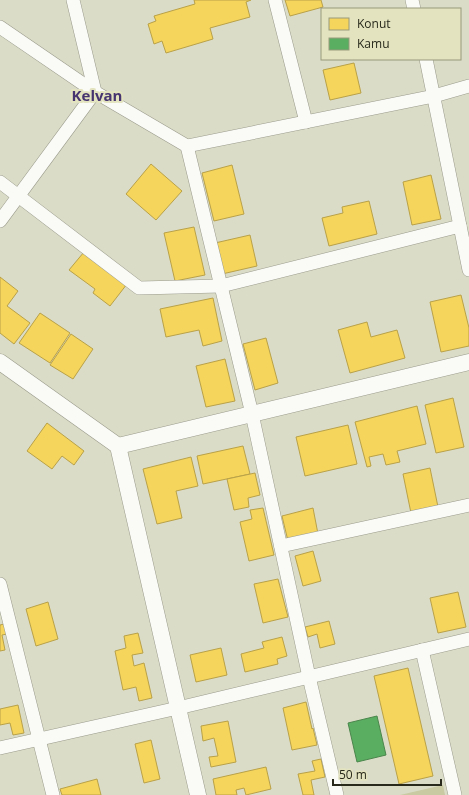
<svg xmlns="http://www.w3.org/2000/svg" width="469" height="795" font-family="'Open Sans',sans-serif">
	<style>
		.green { fill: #c9caa2 }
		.homes { fill: #f6d55c; stroke: #b8a148 }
		.public { fill: #5aae61; stroke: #4b864c }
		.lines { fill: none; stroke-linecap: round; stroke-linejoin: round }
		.minor-casing { stroke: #9a9b8b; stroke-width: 14 }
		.tertiary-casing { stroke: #9a9b8b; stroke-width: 17 }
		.minor { stroke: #fafaf7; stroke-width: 13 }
		.tertiary { stroke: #fafaf7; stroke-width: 16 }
		.labels { text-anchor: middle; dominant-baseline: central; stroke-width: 4; stroke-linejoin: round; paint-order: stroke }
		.district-label { font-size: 15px; font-weight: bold; fill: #463470; stroke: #e3e4bf }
	</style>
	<rect width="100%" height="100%" fill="#dbdcc7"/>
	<polygon class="green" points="443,785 445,795 400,795"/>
	<g class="homes">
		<polygon points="194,0 251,0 246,2 250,17 210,28 213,39 166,53 162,41 154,44 148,24 156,21 154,16 195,4"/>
		<polygon points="285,0 321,0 323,7 290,16"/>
		<polygon points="354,63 361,93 330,100 323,70"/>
		<polygon points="151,164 182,191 156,220 126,194"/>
		<polygon points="232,165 244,214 214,221 202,173"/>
		<polygon points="431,175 441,219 412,225 403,182"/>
		<polygon points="369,201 377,234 329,246 322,218 343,213 342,207"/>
		<polygon points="194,227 205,275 175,281 164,233"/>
		<polygon points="250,235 257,266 222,274 215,243"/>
		<polygon points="84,252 127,284 110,306 93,293 95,289 69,270"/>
		<polygon points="0,277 18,291 7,306 30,323 14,344 0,333"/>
		<polygon points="461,295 469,328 469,346 441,352 430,302"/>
		<polygon points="213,298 222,341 203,346 199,330 166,337 160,309"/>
		<polygon points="40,313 70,333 50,363 19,343"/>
		<polygon points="367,322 371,337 397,330 405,358 350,373 338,330"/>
		<polygon points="71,334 93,349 73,379 50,365"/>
		<polygon points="266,338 278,383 255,390 243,344"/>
		<polygon points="225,359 235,401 206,407 196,366"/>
		<polygon points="453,398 464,447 436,453 425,405"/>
		<polygon points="417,406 426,444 397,451 400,462 386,465 383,454 369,457 371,466 367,467 355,422"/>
		<polygon points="47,423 84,451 74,465 62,456 52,469 27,451"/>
		<polygon points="348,425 357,464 305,476 296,437"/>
		<polygon points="243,446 250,474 203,484 197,456"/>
		<polygon points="191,457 198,486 176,491 182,518 157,524 143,469"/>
		<polygon points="430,468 438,507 411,513 403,474"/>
		<polygon points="255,473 260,495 248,498 249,507 234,510 227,479"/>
		<polygon points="263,508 274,555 249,561 240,522 252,519 250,510"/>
		<polygon points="313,508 318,534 288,541 282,516"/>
		<polygon points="313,551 321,581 303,586 295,556"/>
		<polygon points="278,579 288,617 263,623 254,584"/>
		<polygon points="458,592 466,627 438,633 430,598"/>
		<polygon points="48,602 58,639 36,646 26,609"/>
		<polygon points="329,621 335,644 320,648 317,634 308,637 305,627"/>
		<polygon points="4,624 7,634 2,635 5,650 0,651 0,625"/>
		<polygon points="138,633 143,653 132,655 134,666 144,663 152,698 139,701 136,687 123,690 115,651 126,648 124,636"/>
		<polygon points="282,637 287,656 277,659 278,664 245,672 241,654 264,648 262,642"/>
		<polygon points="221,648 227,675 196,682 190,655"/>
		<polygon points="408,668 433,776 399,784 374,676"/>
		<polygon points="306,702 312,729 313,728 317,745 292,750 283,708"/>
		<polygon points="18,705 24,733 13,735 10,723 0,725 0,709"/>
		<polygon points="228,721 236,762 211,767 209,757 218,756 214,738 203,741 201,726"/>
		<polygon points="151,740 160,779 144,783 135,744"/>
		<polygon points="321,759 325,777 311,780 314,795 303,795 298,774 315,771 312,761"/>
		<polygon points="266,767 271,789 246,795 244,788 236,790 237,795 216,795 213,779"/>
		<polygon points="97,779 101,795 62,795 60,789"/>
	</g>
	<polygon class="public" points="377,716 386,755 357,762 348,723"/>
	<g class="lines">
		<g class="minor-casing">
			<g id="minor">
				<polyline points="275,0 306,122"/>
				<polyline points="412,0 414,9"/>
				<polyline points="0,27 95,92 187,146 434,96 469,86"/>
				<polyline points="426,59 469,270"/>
				<polyline points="187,146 252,414 309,677 337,795"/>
				<polyline points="0,182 139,288 221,286 460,226"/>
				<polyline points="0,221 95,92 73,0"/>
				<polyline points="281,546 469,505"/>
				<polyline points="0,584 53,795"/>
				<polyline points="422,650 455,795"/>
				<polyline points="0,748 178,708 469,639"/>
			</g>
		</g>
		<g class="tertiary-casing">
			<g id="tertiary">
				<polyline points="0,362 118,446 198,795"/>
				<polyline points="118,446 469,362"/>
			</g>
		</g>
		<use href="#minor" class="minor"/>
		<use href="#tertiary" class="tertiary"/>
	</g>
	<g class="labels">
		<g class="district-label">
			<text x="97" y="95">Kelvan</text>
		</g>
	</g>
	<rect x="321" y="8" width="140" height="52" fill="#e3e4bf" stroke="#98997d"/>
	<rect x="329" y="18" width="20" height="12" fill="#f6d55c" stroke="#98997d"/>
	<text x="357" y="28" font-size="12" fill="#28281b">Konut</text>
	<rect x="329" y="38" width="20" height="12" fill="#5aae61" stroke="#98997d"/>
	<text x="357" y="48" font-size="12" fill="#28281b">Kamu</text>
	<path d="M333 779v6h108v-6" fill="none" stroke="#28281b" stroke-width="2"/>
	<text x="339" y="779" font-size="12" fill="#28281b" stroke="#e3e4bf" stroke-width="3" paint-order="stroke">50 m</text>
</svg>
